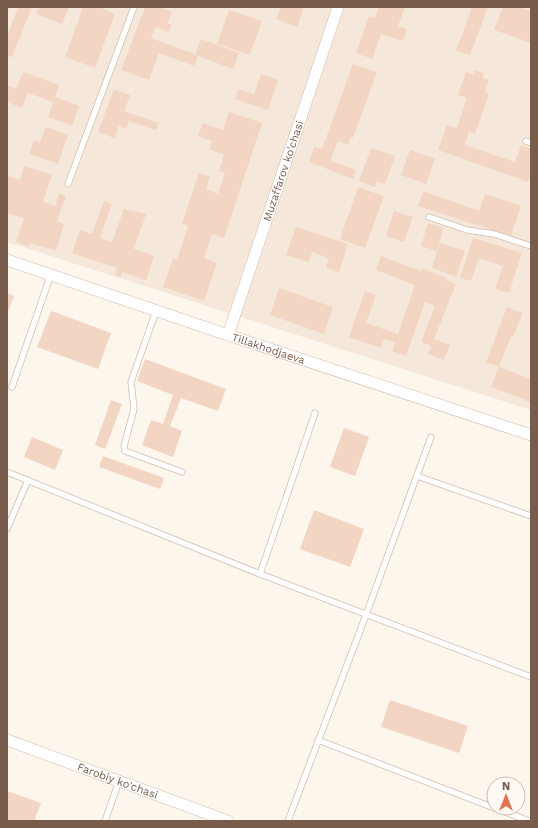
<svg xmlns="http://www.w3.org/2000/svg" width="538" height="828" font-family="'Work Sans',sans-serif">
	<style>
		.residential { fill: #f5e8da }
		.building { fill: #f3d5c3 }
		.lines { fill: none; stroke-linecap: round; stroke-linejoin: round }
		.service-casing { stroke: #d1beb0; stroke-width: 7 }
		.minor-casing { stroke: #d1beb0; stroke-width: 12 }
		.service { stroke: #fff; stroke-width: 5.5 }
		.minor { stroke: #fff; stroke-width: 11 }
		.labels { text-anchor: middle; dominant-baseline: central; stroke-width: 3; stroke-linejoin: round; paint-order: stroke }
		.street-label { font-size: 11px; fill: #7a5c4d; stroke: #fffaf3 }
	</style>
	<rect width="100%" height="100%" fill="#fdf6ec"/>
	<polygon class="residential" points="7,7 531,7 531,410 7,242"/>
	<g class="building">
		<polygon points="18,7 32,7 12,57 7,56 7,37"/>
		<polygon points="39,7 69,7 62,24 36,14"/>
		<polygon points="83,7 99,7 115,14 95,68 65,57"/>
		<polygon points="145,7 158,7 172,12 167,23 172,25 169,32 156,27 151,38 195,54 201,39 239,53 233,69 198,56 194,66 159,53 149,80 121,70"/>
		<polygon points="281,7 304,7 297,27 276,19"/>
		<polygon points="379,7 405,7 398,26 407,29 403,41 381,34 372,59 356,53 369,16 375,18"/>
		<polygon points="472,7 488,7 470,55 456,51"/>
		<polygon points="503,7 520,7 531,11 531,43 494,30"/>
		<polygon points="229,10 262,21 250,55 217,44"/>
		<polygon points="353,64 377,72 353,138 351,137 348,145 338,141 330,161 356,170 353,179 309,162 314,147 322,149"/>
		<polygon points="475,70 484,73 483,78 489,80 485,92 489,94 475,134 469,132 465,145 515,162 521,145 531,149 531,174 528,182 438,150 447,125 457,128 467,98 458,95 466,72 473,74"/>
		<polygon points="23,72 59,85 55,97 79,106 72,126 48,117 53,102 28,93 22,108 7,102 7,85 16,89"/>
		<polygon points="261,74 278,80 268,110 235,99 238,89 254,94"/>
		<polygon points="114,89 130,95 124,111 159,123 156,130 129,121 126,129 119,126 114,138 98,132"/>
		<polygon points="229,112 262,123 224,238 212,234 204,258 217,263 204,301 163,287 173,258 177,260 188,226 182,223 199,173 210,176 206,189 218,194 225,173 219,171 224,155 209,149 212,141 198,136 203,123 223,130"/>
		<polygon points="46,127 68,135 58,164 29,154 34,140 40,142"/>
		<polygon points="371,148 395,156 385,184 377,181 375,187 359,181"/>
		<polygon points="410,150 435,159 426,184 401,175"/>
		<polygon points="24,166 52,175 43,202 55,206 59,194 66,196 57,221 64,224 56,251 30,243 29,247 16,242 24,218 7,213 7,176 20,180"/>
		<polygon points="358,187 384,196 365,248 340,239"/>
		<polygon points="423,191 479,211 485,194 521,206 511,236 418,206"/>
		<polygon points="104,201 112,204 100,238 112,242 124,209 146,214 134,249 154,256 146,280 122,272 121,277 115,275 117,268 72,253 80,230 92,234"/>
		<polygon points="394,211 413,217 404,242 386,236"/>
		<polygon points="428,223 444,228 437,251 421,246"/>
		<polygon points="296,227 348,244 339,272 326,268 329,258 312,252 309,262 286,255"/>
		<polygon points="473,238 522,253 509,293 495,289 503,266 479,258 471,281 460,278"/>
		<polygon points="440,243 465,251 456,277 432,268"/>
		<polygon points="381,256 421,271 422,268 446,278 445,280 456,284 434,339 450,345 444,360 428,354 431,346 421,342 435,306 425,302 406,356 392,351 395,343 384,339 381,348 349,337 365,291 376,295 366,323 398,334 415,285 376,270"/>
		<polygon points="279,288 333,307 324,334 270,315"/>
		<polygon points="7,293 14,296 7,314"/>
		<polygon points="507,307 523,313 513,337 511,336 499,367 486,362"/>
		<polygon points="51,311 111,333 98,369 37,347"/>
		<polygon points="145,359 226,389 218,411 181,398 170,426 182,431 173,457 142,445 151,420 163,424 173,395 137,381"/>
		<polygon points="499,367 531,379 531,402 491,387"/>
		<polygon points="111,400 122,404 105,449 95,445"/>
		<polygon points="344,428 369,437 355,476 330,467"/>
		<polygon points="32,437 63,450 55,470 24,457"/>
		<polygon points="103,456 164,478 160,489 99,467"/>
		<polygon points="314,510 364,529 350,567 300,549"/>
		<polygon points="390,700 468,726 459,753 381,727"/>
		<polygon points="7,791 41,803 34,821 7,821"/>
	</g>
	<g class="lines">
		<g class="service-casing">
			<g id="service">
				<polyline points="526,141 531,143"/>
				<polyline points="68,184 134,7"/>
				<polyline points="429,217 467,230 494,234 531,246"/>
				<polyline points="156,311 131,382 134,409 124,446 125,451 182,472"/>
				<polyline points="12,387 51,274"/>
				<polyline points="7,472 260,574 531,677"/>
				<polyline points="417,476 531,516"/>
				<polyline points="7,529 28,480"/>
				<polyline points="260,574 315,413"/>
				<polyline points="318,740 494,808"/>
				<polyline points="495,808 529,821"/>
				<polyline points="105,821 119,781"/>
				<polyline points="288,821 366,615 431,437"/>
			</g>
		</g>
		<g class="minor-casing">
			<g id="minor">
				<path id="s1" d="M7,260L228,335L531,435"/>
				<path id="s2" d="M228,335L338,7"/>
				<path id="s3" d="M7,740L228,821"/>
			</g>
		</g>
		<use href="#service" class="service"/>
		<use href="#minor" class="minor"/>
	</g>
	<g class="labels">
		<g class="street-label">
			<text stroke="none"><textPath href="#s2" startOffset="173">Muzaffarov ko'chasi</textPath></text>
			<text stroke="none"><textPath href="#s1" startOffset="276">Tillakhodjaeva</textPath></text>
			<text stroke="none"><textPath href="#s3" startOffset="118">Farobiy ko'chasi</textPath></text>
		</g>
	</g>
	<rect width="538" height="828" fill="none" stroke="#7a5c4d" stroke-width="16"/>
	<g transform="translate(506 796)"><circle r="19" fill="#fffaf3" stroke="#cabbb1"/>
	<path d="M0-3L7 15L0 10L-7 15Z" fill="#e76f51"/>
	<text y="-6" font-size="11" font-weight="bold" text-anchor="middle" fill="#7a5c4d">N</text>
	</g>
</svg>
